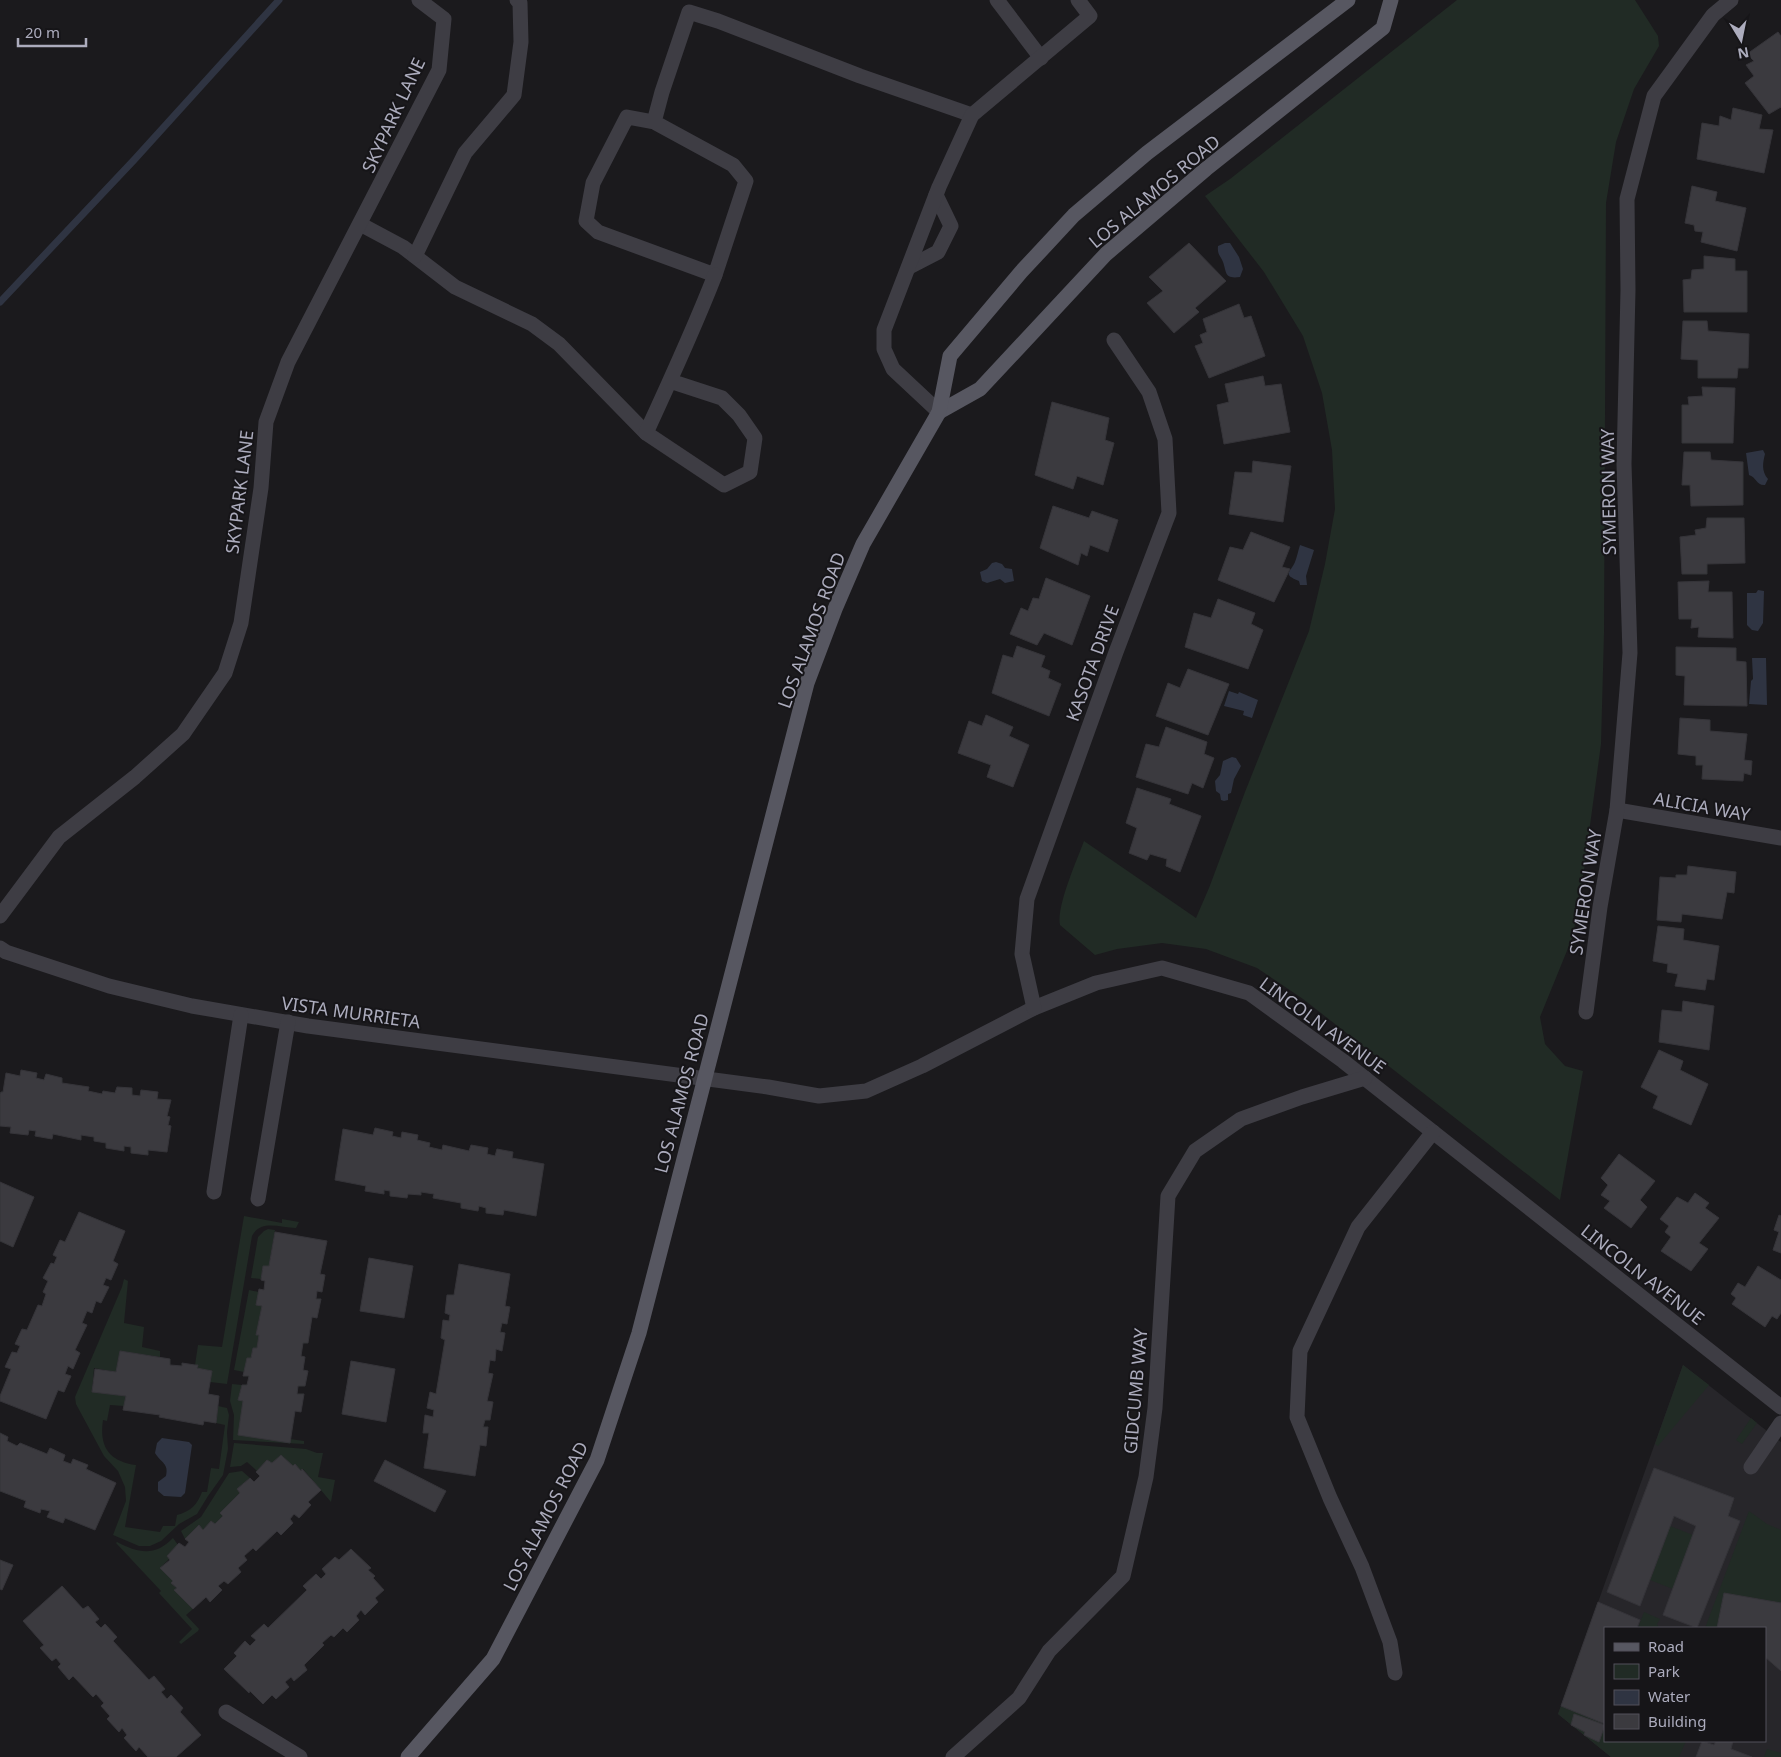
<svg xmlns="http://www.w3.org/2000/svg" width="1781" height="1757" font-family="'Noto Sans',sans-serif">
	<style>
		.built { fill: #27262a; fill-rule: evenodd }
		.green { fill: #212b25 }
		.water { fill: #2f3442 }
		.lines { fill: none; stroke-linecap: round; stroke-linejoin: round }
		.stream { stroke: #2f3442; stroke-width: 7 }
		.building { fill: #3b3a3f; stroke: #353439 }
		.minor { stroke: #3e3d44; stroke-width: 15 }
		.major { stroke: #575761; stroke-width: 15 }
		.labels { text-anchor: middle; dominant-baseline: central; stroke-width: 4; stroke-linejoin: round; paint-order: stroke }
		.street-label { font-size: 18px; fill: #acacbd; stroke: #161518 }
	</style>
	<rect width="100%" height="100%" fill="#1b1a1d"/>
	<path class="built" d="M1683,1365L1781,1442V1757H1611L1558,1714ZM1605,1628H1765V1741H1605Z"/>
	<g class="green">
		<path d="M1457,0H1635L1658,36L1659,46L1634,89L1616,142L1606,203L1604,633L1601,744L1584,870L1573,936L1540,1017L1545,1044L1565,1066L1583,1071L1560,1200L1303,999L1257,968L1206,949L1162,943L1117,949L1095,955L1060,925C1056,907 1077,860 1084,841L1196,918L1209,888L1245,792L1309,631L1325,564L1335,509L1332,450L1322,393L1303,336L1264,272L1205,196L1230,179Z"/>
		<path d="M244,1216L282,1223V1219L299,1222L296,1228C280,1228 261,1219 252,1236L227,1384L210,1382L212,1371L197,1368L198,1366L195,1365L198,1345L222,1347Z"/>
		<polygon points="268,1229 275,1230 269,1266 263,1266 261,1279 251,1278 258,1237 264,1231"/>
		<path d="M124,1279L128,1281L124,1323L144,1327L142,1347L160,1351V1357L120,1351L116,1372L94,1368L92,1392L126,1396L124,1406L110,1405L107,1421L103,1420C99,1447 109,1461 136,1465L125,1527L160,1532L163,1526H175L177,1515C191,1511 197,1505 202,1492H207L211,1468L219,1469L225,1425L216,1423L218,1406L227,1408L229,1415L227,1432L228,1449L223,1475L208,1496L197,1514L179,1524L161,1541L150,1546H139L113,1535L126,1501L125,1487L118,1471L104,1456L76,1404L75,1397L122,1287Z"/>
		<polygon points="249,1290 259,1292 256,1305 262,1306 256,1335 259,1335 257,1348 253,1348 251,1358 244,1372 234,1370"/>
		<polygon points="1683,1365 1709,1385 1658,1446 1655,1444"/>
		<polygon points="232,1384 242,1385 238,1399 243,1401 290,1439 304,1441 304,1444 233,1440 234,1415 230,1401"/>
		<polygon points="1751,1418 1757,1423 1742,1444 1736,1440"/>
		<polygon points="234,1443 306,1449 317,1453 323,1453 318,1477 335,1480 331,1502 303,1469 301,1471 295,1464 293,1466 281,1455 272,1463 267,1460 257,1471 247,1462 241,1466 230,1467"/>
		<polygon points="242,1471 250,1478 237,1489 240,1493 221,1513 223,1516 215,1524 211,1521 203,1530 199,1526 185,1539 181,1531 201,1517 229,1473"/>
		<polygon points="1749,1511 1767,1524 1781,1530 1781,1603 1724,1593 1717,1628 1705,1628"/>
		<polygon points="1670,1526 1693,1535 1673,1589 1650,1580"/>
		<path d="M173,1538L178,1545L167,1556L169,1559L160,1568L173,1581L171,1583L177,1588L174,1590L193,1609L186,1615L199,1629L198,1631L181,1644L179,1642L192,1629L159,1593L161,1591L116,1543L117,1542C138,1553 155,1557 173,1538Z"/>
		<polygon points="1644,1612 1660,1619 1657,1624 1659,1628 1638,1628"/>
		<polygon points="1561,1706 1605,1724 1605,1741 1686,1741 1679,1757 1611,1757 1558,1714"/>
		<polygon points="1767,1749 1781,1753 1781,1757 1764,1757"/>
	</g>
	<g class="water">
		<path d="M1225,243H1230L1239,257L1243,269L1240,277C1224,279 1227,273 1223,262C1221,256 1217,255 1218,246Z"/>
		<path d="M1763,450L1765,454C1763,462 1761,471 1768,479L1765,485C1757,486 1756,477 1749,475L1746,453Z"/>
		<path d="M1300,545L1314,550L1306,576L1307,585H1300L1299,581C1282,574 1290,573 1295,562C1297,557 1298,551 1300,545Z"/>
		<polygon points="996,562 1002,564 1005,568 1012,569 1014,581 1005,583 1000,579 987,583 982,581 980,572 987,569 992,563"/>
		<polygon points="1758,590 1764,591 1763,623 1758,631 1752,630 1747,625 1747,593 1756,593"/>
		<polygon points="1752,658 1766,658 1767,705 1749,704 1751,681 1753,679"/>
		<polygon points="1229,691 1238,694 1239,692 1258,700 1252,718 1243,715 1244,711 1224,706"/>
		<polygon points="1232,757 1236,758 1241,766 1234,779 1231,793 1228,794 1228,800 1224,801 1221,800 1220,794 1216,791 1215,781 1220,775 1223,761"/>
		<path d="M162,1438L189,1442L192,1445L185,1493L181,1497L164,1496L158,1491V1482L166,1476C169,1463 161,1463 155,1453L157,1443Z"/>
	</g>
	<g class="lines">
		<polyline class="stream" points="0,302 134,160 279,0"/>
	</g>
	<g class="building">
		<polygon points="1778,32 1781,36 1781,107 1769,114 1745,83 1754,76 1746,65 1754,61 1747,54"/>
		<polygon points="1733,108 1762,115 1759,129 1773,130 1764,173 1697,159 1702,123 1719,126 1720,116 1731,120"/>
		<polygon points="1692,186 1717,192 1715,201 1746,208 1737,251 1701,242 1703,232 1695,231 1694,225 1685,223"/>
		<polygon points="1189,243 1226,281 1195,308 1199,312 1174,333 1147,303 1163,291 1149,277"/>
		<polygon points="1704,256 1735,259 1735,271 1747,271 1747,312 1684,312 1683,280 1691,279 1692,270 1704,269"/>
		<polygon points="1239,304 1244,318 1251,316 1265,356 1209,378 1195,346 1203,343 1200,335 1207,332 1203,319"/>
		<polygon points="1683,321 1707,321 1708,331 1749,334 1748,368 1738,368 1737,378 1698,378 1698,360 1681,359"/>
		<polygon points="1263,376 1265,386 1281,384 1290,432 1224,444 1217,405 1229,402 1225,384"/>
		<polygon points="1702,387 1735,388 1733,443 1682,443 1682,405 1689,405 1688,397 1703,396"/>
		<polygon points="1052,402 1109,418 1105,440 1114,443 1103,485 1077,476 1073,489 1035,475"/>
		<polygon points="1684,452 1710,452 1711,460 1743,462 1743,505 1691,506 1690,485 1682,485"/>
		<polygon points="1253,461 1291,466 1283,522 1229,514 1235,472 1252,473"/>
		<polygon points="1053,506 1089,518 1092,511 1118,520 1108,552 1090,545 1087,556 1081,553 1078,565 1040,548"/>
		<polygon points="1707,518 1744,518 1745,563 1707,564 1707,574 1682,574 1680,537 1696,535 1695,530 1706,528"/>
		<polygon points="1251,532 1290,547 1282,567 1290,569 1274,602 1218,580 1230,547 1243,550"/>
		<polygon points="1046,578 1090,596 1072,645 1044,633 1037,645 1010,634 1021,608 1028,611 1033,598 1039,599"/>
		<polygon points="1709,581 1708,592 1732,592 1733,638 1698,637 1699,627 1691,628 1692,619 1679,619 1678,582"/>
		<polygon points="1218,599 1255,613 1251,624 1263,630 1248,669 1185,647 1194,613 1211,618"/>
		<polygon points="1017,646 1045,656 1041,667 1050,671 1048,678 1061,684 1049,716 992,693 1003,655 1013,658"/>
		<polygon points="1676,647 1736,648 1736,661 1746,662 1747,706 1684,705 1685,676 1676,675"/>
		<polygon points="1188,669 1229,684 1208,735 1156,716 1168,683 1180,688"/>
		<polygon points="986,715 1013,727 1009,736 1029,745 1013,787 987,777 991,765 958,753 969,721 982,726"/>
		<polygon points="1680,718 1710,720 1710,731 1747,734 1744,760 1752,761 1751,775 1744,773 1743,781 1702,779 1703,765 1696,765 1696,756 1678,754"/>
		<polygon points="1166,727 1207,742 1204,754 1214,758 1203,788 1192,783 1188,794 1136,777 1146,744 1159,747"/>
		<polygon points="1137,788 1171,799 1169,804 1201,816 1180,872 1166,866 1167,859 1150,854 1147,860 1129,853 1137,828 1126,823"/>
		<polygon points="1688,866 1736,872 1734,893 1727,892 1722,919 1682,914 1681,922 1657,920 1660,877 1676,878 1676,875 1687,875"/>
		<polygon points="1658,926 1684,929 1683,940 1719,946 1714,980 1707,979 1705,990 1675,986 1678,974 1667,972 1668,964 1653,961"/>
		<polygon points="1683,1001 1714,1006 1709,1050 1659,1042 1662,1010 1682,1012"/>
		<polygon points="1659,1050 1683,1061 1680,1070 1708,1084 1691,1125 1653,1108 1658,1096 1641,1087"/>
		<polygon points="21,1070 37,1073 36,1078 44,1080 46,1074 62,1078 62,1083 89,1087 88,1091 102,1094 103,1091 115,1093 117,1087 132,1088 132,1095 140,1096 141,1090 158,1092 157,1099 171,1100 167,1116 170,1117 168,1125 171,1126 167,1152 148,1150 148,1155 131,1153 131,1147 124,1146 124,1151 106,1148 106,1143 94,1141 94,1137 81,1135 81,1140 53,1134 52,1139 35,1136 36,1131 29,1130 28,1135 10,1133 11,1127 0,1126 0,1094 1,1092 3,1092 6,1073 20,1076"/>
		<polygon points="375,1128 393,1132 392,1136 401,1138 402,1132 418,1135 417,1140 430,1143 429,1147 442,1150 443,1145 469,1151 471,1145 488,1148 487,1154 495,1156 497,1149 513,1152 512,1158 544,1164 536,1216 504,1210 503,1215 486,1213 486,1208 479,1206 478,1211 461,1208 461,1203 433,1198 434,1194 421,1192 421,1195 408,1194 407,1198 390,1196 390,1191 384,1190 384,1194 365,1191 366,1186 335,1180 343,1129 373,1135"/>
		<polygon points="1619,1154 1655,1181 1640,1200 1647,1207 1631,1228 1604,1208 1610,1201 1601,1195 1608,1185 1601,1178"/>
		<polygon points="0,1182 34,1197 13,1247 0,1241"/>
		<polygon points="1695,1193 1709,1203 1705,1208 1719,1218 1699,1243 1708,1249 1691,1271 1661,1251 1671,1237 1665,1232 1669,1226 1660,1219 1677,1197 1688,1203"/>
		<polygon points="79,1212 125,1231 113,1261 118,1264 111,1280 106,1278 103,1285 109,1287 101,1303 96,1301 92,1313 87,1311 82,1323 87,1325 75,1350 80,1353 73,1369 68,1366 65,1374 71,1376 64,1392 58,1390 46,1419 0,1401 0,1396 11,1369 5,1367 12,1352 17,1353 20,1346 15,1344 22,1329 27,1330 38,1305 42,1306 46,1294 43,1292 48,1281 43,1278 51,1263 54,1264 57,1257 53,1255 60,1240 65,1242"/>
		<polygon points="1779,1215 1781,1216 1781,1253 1773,1250 1779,1232 1774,1230"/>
		<polygon points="275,1232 327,1241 320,1274 325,1275 322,1292 317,1291 316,1299 321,1299 317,1318 312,1317 308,1343 303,1343 301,1356 305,1357 303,1370 308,1371 305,1386 298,1386 297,1394 304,1394 301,1412 295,1411 290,1443 238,1435 243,1401 238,1400 242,1385 247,1385 249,1376 243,1376 247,1358 251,1358 253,1348 257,1348 259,1335 256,1335 262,1306 256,1305 259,1289 264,1290 265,1281 261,1280 263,1266 269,1266"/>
		<polygon points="369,1258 413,1266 404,1318 360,1311"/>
		<polygon points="459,1264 510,1274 505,1306 510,1307 507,1324 502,1323 500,1332 505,1333 502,1351 496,1349 495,1361 490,1360 488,1373 493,1374 487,1401 493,1402 490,1420 485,1420 483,1427 488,1427 486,1446 480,1445 475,1476 424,1468 429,1433 423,1433 425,1415 433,1417 434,1410 427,1408 430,1392 436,1394 445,1340 441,1338 443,1320 449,1321 450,1315 445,1313 447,1295 454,1295"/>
		<polygon points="1758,1266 1781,1280 1781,1313 1777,1319 1772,1316 1765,1327 1732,1304 1736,1298 1731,1294 1738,1283 1745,1287"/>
		<polygon points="120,1351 170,1359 170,1365 182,1366 182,1363 195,1365 198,1365 197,1368 212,1371 208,1394 219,1396 216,1423 204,1421 203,1425 159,1417 160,1415 123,1410 126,1396 92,1392 95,1369 116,1372"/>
		<polygon points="351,1361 395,1369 386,1422 342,1414"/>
		<polygon points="0,1433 8,1437 7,1441 17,1446 20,1443 47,1454 50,1448 65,1455 63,1461 71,1464 73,1459 88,1465 86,1469 116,1483 95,1530 65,1518 63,1523 47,1517 50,1511 41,1509 40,1513 24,1507 26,1501 0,1491"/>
		<polygon points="281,1455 293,1466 295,1464 301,1471 302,1469 321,1490 308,1502 311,1505 299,1518 294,1514 290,1519 293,1523 281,1535 277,1531 256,1551 253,1548 244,1556 247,1560 238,1568 241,1572 228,1584 224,1581 218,1586 222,1590 210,1602 206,1597 193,1609 174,1590 177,1588 171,1583 173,1581 160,1568 170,1560 167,1556 179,1543 185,1547 189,1542 185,1539 199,1525 203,1530 211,1521 215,1524 223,1516 220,1513 240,1493 237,1489 250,1478 254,1482 260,1476 256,1472 267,1460 272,1463"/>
		<polygon points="385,1460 446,1491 435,1512 374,1481"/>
		<polygon points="1654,1468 1734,1498 1728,1516 1740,1521 1697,1628 1663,1615 1696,1526 1674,1516 1640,1606 1607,1592"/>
		<polygon points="351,1549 371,1568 368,1570 375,1576 373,1578 384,1590 375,1598 378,1602 365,1615 361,1610 356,1616 359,1620 347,1632 343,1628 334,1637 331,1635 322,1643 324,1645 304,1665 307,1670 294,1681 291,1677 285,1682 289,1687 276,1699 272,1695 263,1704 250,1691 249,1693 224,1669 237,1656 234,1653 245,1641 250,1646 256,1640 251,1636 264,1624 268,1628 307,1590 303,1586 316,1574 321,1579 326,1574 322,1569 335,1557 339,1560"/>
		<polygon points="0,1560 13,1565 2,1590 0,1589"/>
		<polygon points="62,1586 83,1609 88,1606 99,1619 95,1622 101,1628 105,1624 117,1637 113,1641 149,1680 154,1676 165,1689 161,1692 167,1699 171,1695 183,1708 180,1712 201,1735 176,1757 148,1757 139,1747 136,1751 124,1738 127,1735 122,1728 119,1732 107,1719 110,1716 101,1706 104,1703 96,1694 93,1697 73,1676 69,1680 58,1667 61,1664 56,1658 52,1661 40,1648 44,1645 23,1621"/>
		<polygon points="1724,1593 1781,1603 1781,1671 1765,1657 1765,1628 1717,1628"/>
		<polygon points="1598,1602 1640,1620 1637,1628 1605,1628 1605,1724 1561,1706"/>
		<polygon points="1574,1714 1605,1725 1599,1742 1584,1735 1585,1732 1571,1725"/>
		<polygon points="1702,1741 1714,1745 1716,1741 1733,1741 1731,1749 1752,1757 1696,1757"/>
	</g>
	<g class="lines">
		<g class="minor">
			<polyline points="997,0 1041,58"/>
			<polyline points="654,122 733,165 746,181 715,275 598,232 586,221 593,183 627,117 654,122 662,92 689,12 718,21 860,76 972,115"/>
			<polyline points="360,224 403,247 455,287 532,324 559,344 646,433"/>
			<polyline points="415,256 465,153 514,95 521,42 520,3 517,0"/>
			<polyline points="909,267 938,252 951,226 936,195"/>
			<path d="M670,381L722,398L739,415L755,438L750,472L724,485L646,433C670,381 694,329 715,275"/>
			<polyline points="939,412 893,369 884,349 884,330 939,187 972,115 1090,16 1078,0"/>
			<polyline points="1617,810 1781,838"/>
			<polyline points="0,916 59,837 135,777 183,734 225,673 241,623 261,488 266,422 288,362 439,70 444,19 419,0"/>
			<polyline points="0,948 6,952 109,986 192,1006 308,1026 768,1087 819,1096 866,1091 922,1066 1034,1008 1096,983 1162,968 1249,993 1343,1061 1781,1407"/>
			<polyline points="1034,1008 1022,954 1027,899 1116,652 1169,513 1165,439 1149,392 1114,340"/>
			<polyline points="1586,1012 1600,907 1617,810 1630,653 1624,464 1628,290 1627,199 1654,96 1713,15 1731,0"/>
			<polyline points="214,1192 241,1015"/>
			<polyline points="258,1199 288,1022"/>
			<polyline points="1751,1467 1781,1423"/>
			<polyline points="1395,1673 1390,1642 1362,1567 1330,1498 1297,1417 1300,1351 1358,1227 1433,1132"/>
			<polyline points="226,1712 300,1757"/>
			<polyline points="953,1757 1019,1698 1049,1651 1123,1576 1146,1477 1155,1408 1168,1196 1195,1151 1241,1119 1302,1097 1365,1078"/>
		</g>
		<g class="major">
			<polyline points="939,412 980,389 1106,254 1206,169 1383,28 1391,0"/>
			<polyline points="408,1757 493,1659 597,1460 639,1333 807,683 835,609 863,544 939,412 950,356 1021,272 1074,215 1147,153 1348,0"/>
		</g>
	</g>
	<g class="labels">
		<g class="street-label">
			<text transform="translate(393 115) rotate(-65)">SKYPARK LANE</text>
			<text transform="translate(1154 191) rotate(-40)">LOS ALAMOS ROAD</text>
			<text transform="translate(239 492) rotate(-83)">SKYPARK LANE</text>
			<text transform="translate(1608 492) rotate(-91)">SYMERON WAY</text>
			<text transform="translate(811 630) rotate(-70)">LOS ALAMOS ROAD</text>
			<text transform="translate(1092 663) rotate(-70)">KASOTA DRIVE</text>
			<text transform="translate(1702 806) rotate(10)">ALICIA WAY</text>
			<text transform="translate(1585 892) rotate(-81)">SYMERON WAY</text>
			<text transform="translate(351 1012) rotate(8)">VISTA MURRIETA</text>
			<text transform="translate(1323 1025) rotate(36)">LINCOLN AVENUE</text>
			<text transform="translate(681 1093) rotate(-75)">LOS ALAMOS ROAD</text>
			<text transform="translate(1643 1274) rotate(38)">LINCOLN AVENUE</text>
			<text transform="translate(1135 1391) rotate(-85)">GIDCUMB WAY</text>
			<text transform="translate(545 1516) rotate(-63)">LOS ALAMOS ROAD</text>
		</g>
	</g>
	<rect x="1604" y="1627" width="162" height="115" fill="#161518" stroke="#52515a"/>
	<rect x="1614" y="1643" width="25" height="8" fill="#575761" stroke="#52515a"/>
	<text x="1648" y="1652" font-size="15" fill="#acacbd">Road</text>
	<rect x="1614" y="1664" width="25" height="15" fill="#212b25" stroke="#52515a"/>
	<text x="1648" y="1677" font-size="15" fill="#acacbd">Park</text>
	<rect x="1614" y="1690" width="25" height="15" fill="#2f3442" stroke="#52515a"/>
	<text x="1648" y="1702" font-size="15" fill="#acacbd">Water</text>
	<rect x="1614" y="1714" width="25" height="15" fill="#3b3a3f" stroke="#52515a"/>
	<text x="1648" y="1727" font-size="15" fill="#acacbd">Building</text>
	<g transform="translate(1741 40) rotate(170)" stroke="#161518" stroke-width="4" paint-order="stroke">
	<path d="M0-4L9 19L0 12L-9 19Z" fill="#acacbd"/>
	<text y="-8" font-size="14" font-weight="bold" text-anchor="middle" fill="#acacbd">N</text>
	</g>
	<path d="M18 38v8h68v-8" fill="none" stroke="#acacbd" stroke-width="2.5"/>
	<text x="25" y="38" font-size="15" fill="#acacbd" stroke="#161518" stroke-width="4" paint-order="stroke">20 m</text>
</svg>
